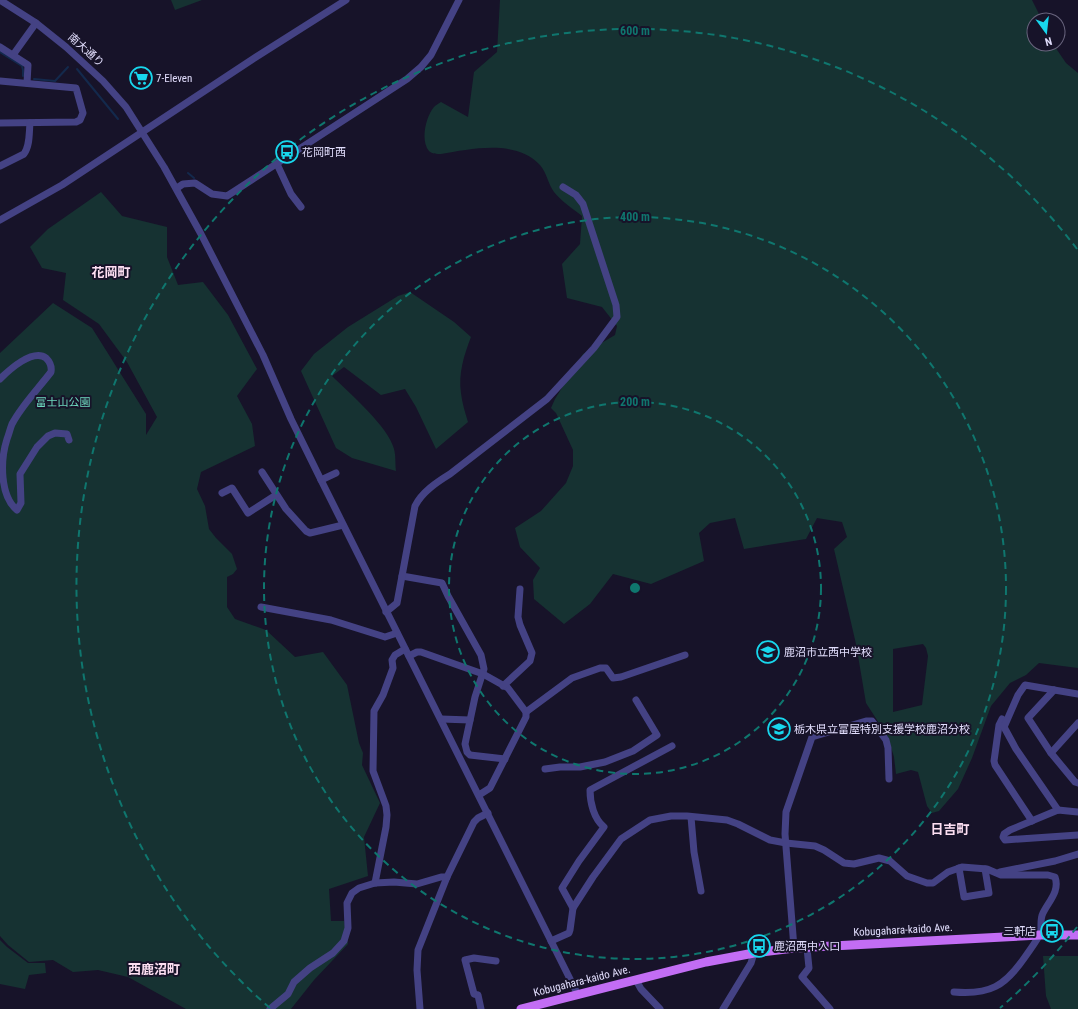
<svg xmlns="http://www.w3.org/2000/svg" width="1078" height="1009" font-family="'Roboto Condensed','Noto Sans JP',sans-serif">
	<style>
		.green { fill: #163232; fill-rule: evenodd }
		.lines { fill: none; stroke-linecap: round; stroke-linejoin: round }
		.stream { stroke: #13294c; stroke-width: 2 }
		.minor { stroke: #444284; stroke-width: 7 }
		.major { stroke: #c26df4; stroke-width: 9 }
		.ring { fill: none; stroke: #0f766e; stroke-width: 2; stroke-dasharray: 7 5 }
		.labels { text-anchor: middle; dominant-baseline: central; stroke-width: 4; stroke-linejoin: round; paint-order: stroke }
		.street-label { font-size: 11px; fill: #e1ddfc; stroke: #171329 }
		.poi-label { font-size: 11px; fill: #e1ddfc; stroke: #171329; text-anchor: start }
		.park-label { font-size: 11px; fill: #6dd8be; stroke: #171329 }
		.quarter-label { font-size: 13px; font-weight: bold; fill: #fddff2; stroke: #171329 }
		.centre { fill: #0f766e; stroke: #171329; stroke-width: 2 }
		.ring-label { font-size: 12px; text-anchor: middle; font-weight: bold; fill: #0f766e; stroke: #171329; stroke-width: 4; stroke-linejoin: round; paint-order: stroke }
	</style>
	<rect width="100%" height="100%" fill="#171329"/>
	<g class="green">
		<polygon points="171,0 202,0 175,10"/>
		<path d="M500,0H1032L1042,20H1034V44H1053L1066,63L1078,73V668L1039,663L1026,675L1010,683L991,706L972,758L958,789L939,811L932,813L927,806L918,772L911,770L896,774L894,757L888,737L866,703L856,644L834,549L847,537L842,522L817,518L806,539L744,549L735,518L710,523L699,533L704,561L651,584L613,574L590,604L564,624L534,599L533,580L540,568L520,547L515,528L541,511L566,483L573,466V450L556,413L551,408L555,399L583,354L615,335L617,326L602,307L567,298L562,264L580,244L582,216C573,209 561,201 554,192C548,184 547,173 540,165C515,139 472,149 441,154C437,154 432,154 429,151C420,141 426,116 434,107C436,105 439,103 441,102L468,117L474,72L497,52ZM923,644L926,648L928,656L922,705L893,712V649Z"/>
		<polygon points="101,192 122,216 167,227 167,257 178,285 203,282 228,315 257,369 237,396 252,424 255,446 201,472 197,489 205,506 209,529 216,538 232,554 237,569 233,574 227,577 227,607 235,619 266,630 295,657 323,652 347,685 359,743 363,753 362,765 380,803 364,837 368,876 329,889 331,921 344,921 348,944 314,980 291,1009 186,1009 128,977 98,970 73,972 53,960 29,962 8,945 0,936 0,353 53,303 92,328 146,414 146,435 157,417 127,362 99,324 63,300 66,273 42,268 30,247 48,229"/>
		<path d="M410,292L454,322L471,337C464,355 458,374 461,393C462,403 465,412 468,422L436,449L416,407L405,389L381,395L344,367L332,376C348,392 389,427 394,449C396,456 395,464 396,471L352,458L336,448L301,371L314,354L348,327L398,296Z"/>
		<polygon points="0,940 7,947 28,963 45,963 46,973 29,975 25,989 0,984"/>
		<polygon points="1043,956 1078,956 1078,1009 1051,1009 1046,996"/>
	</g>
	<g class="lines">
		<g class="stream">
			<polyline points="0,52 22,66 23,70 23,76"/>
			<polyline points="77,69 118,119"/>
			<polyline points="34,79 55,81 68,67"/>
			<polyline points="188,173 194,178"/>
		</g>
		<g class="minor">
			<polyline points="0,0 36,23 66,47 103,81 126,107 164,167 201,234 263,355 291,419 321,480 578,995"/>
			<polyline points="0,47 28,65 27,83"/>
			<polyline points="13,55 36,23"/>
			<polyline points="0,81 76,88 83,113 80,120 76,122 0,123"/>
			<polyline points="277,164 291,194 301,207"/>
			<path d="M0,166L24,154C30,146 29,133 30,123"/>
			<polyline points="177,188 183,184 195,183 212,194 227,196 407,79 421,67 431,55 459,0"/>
			<polyline points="0,220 62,185 256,57 346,0"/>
			<path d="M0,379C9,370 33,348 46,358C50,362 52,366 51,372C38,389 22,405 12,424C10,429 9,434 7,439C0,461 0,496 17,510L21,503L20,474L37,447L48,436L55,433L67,434L69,440"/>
			<polyline points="262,472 286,509 306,531 310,533 343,525"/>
			<polyline points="321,480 336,473"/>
			<polyline points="222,493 232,488 248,513 276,495"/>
			<polyline points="402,576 442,583 448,596 481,655 484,669 475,697 465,744 467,752 470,755 505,759"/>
			<polyline points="261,607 331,620 385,637 397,633"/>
			<path d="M386,612L397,603L415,506C422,492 437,482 450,474L547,399L594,348L617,317L616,305L583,204L576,195L563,187"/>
			<polyline points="409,656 417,652 421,652 483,674 508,688 526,712 526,717 490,788 479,795"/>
			<polyline points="503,686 530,661 532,653 520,625 518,617 520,589"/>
			<polyline points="1054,690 1028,718 1051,753 1075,782 1078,783"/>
			<polyline points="526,712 572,678 600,668 606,668 613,678 621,677 685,655"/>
			<polyline points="441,719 470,720"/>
			<polyline points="1002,719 999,725 994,761 995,765 1032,821"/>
			<polyline points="1051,753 1078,723"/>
			<polyline points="545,769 560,767 580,767 605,762 633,751 657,735 636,700"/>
			<polyline points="1058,810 1016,749 1004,727 1018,695 1025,685 1078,694"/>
			<polyline points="1078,812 1058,810 1010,830 1004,834 1003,837 1005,840 1078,835"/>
			<polyline points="691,817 694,852 701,891"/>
			<polyline points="959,868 964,897 989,893 985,869"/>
			<polyline points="1000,872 1055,861 1078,854"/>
			<polyline points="375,883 386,827 387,815 386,806 373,771 374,711 383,695 393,668 392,660 395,655 405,649"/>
			<path d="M573,908L562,888L579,861L604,827C594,819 590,803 590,790L672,746"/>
			<path d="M551,941L569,933L570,930L573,908L593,877L621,839L650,820L671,816H687L727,820L738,824L770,840L786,843L815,846L824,850L844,863L854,864L879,858L890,861L907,876L927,883H933L948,872L962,867L987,869L1001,875H1048L1055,877C1060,891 1049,901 1043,913C1039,920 1043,930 1039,936C1035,943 1030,950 1025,957C1005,986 990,995 954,992"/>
			<polyline points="794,948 785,834 786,812 812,737 866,721 872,721 886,740 888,748 889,779"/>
			<polyline points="807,948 809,968 802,977 830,1009"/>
			<polyline points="636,980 641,989 660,1009"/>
			<polyline points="270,1009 288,994 294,982 310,968 333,953 344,941 348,928 347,903 352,893 359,888 375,883 394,882 417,884 441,877 447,877"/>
			<polyline points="420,1009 417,970 418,950 447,877 474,822 478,818 488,813"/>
			<polyline points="481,1009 478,995 474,994 465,960 474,958 496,961"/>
			<polyline points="723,1009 751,963 754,953"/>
		</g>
		<polyline class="major" points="521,1009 706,962 754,953 794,948 1040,935 1078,935"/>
	</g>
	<g class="ring">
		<circle cx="635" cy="588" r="186"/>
		<circle cx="635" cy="588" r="371"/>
		<path d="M1077 927A557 557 0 0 1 1000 1008M270 1008A557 557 0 1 1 1077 249"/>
	</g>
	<defs>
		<g id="supermarket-ring" transform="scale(1.15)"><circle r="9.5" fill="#171329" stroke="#18d7ed" stroke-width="1.5"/><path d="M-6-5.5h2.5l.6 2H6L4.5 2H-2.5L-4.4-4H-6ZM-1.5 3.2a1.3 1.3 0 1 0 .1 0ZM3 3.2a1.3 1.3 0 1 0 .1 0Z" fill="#18d7ed"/></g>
		<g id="bus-ring" transform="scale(1.15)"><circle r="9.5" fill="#171329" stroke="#18d7ed" stroke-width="1.5"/><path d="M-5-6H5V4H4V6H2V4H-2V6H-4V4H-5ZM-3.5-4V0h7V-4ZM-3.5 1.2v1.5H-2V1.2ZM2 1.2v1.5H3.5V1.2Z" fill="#18d7ed"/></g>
		<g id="school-ring" transform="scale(1.15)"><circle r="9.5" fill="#171329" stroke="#18d7ed" stroke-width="1.5"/><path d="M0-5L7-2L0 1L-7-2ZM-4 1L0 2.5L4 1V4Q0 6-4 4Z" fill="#18d7ed"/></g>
	</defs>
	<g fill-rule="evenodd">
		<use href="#supermarket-ring" x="141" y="78"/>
		<use href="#bus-ring" x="287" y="152"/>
		<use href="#school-ring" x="768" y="652"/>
		<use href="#school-ring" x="779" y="729"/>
		<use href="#bus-ring" x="1052" y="931"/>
		<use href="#bus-ring" x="759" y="946"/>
	</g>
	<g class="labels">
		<g class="street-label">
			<text transform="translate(86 50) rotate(42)">南大通り</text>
			<text transform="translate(903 930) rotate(-3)">Kobugahara-kaido Ave.</text>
			<text transform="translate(582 981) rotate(-14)">Kobugahara-kaido Ave.</text>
		</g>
		<g class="poi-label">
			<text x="156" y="78">7-Eleven</text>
			<text x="302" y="152">花岡町西</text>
			<text x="784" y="652">鹿沼市立西中学校</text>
			<text x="794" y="729">栃木県立富屋特別支援学校鹿沼分校</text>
			<text x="1036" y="931" text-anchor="end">三軒店</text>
			<text x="774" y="946">鹿沼西中入口</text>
		</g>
		<g class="park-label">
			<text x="63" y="402">富士山公園</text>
		</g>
		<g class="quarter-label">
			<text x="111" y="272">花岡町</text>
			<text x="950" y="829">日吉町</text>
			<text x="154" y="969">西鹿沼町</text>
		</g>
	</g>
	<circle cx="635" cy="588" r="6" class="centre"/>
	<g class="ring-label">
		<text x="635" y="35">600 m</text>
		<text x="635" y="221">400 m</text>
		<text x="635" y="406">200 m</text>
	</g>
	<g transform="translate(1046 32) rotate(165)"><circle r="19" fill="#171329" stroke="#68647d"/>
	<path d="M0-3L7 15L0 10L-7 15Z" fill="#18d7ed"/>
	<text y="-6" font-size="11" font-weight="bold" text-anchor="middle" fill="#e1ddfc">N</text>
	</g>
</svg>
